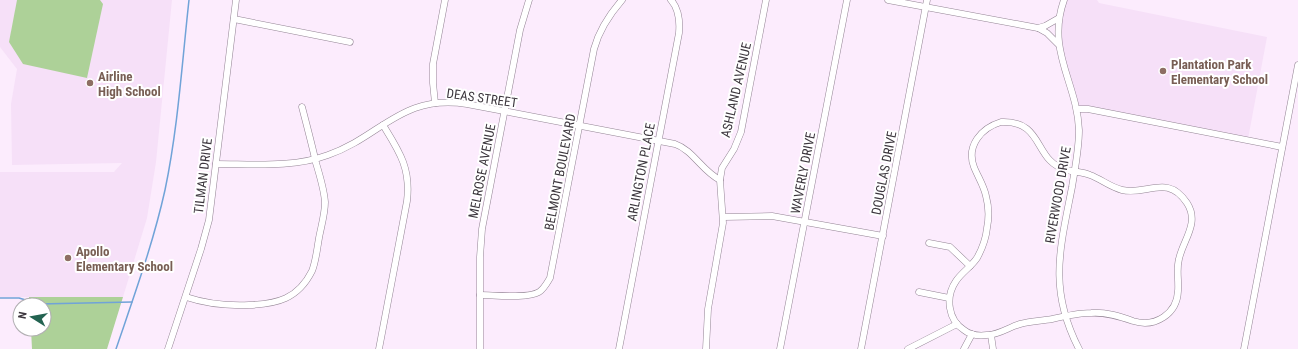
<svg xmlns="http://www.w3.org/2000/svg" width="1298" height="349" font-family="'Roboto Condensed',sans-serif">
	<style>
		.built { fill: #f6e0f8 }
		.green { fill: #add198 }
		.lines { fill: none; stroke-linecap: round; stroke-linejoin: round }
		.stream { stroke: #70a3d8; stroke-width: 1.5 }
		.minor-casing { stroke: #938494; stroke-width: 7 }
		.minor { stroke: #fff; stroke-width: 6 }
		.education-dot { fill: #8d6e63; stroke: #fff; stroke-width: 1.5 }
		.labels { text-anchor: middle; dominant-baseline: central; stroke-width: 4; stroke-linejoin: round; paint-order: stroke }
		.education-label { font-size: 13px; font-weight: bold; fill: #785e54; stroke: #fff; text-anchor: start }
		.street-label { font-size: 13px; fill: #3d373e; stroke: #fff }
	</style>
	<rect width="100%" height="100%" fill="#fcecfd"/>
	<g class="built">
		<polygon points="0,0 172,0 156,162 147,218 123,297 0,297 0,172 114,172 122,163 12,165 11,104 17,69 0,47"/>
		<polygon points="1064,0 1097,0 1099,3 1267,37 1248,139 1077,109 1061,57 1062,6"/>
	</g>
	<g class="green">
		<polygon points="17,0 100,0 103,4 87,78 23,64 9,42"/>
		<polygon points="29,297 123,297 107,349 32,349 31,329 44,329 44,305 29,305"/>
	</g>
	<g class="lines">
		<g class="stream">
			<polyline points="0,298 19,298 39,304 132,302"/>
			<path d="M116,349C134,296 153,244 165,190C178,128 182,63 189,0"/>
		</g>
		<g class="minor-casing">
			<g id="minor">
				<polyline points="888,0 1038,28 1045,26 1059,18"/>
				<path d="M1064,0C1046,51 1077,82 1079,130C1079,149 1075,168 1072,187C1060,249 1048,289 1079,349"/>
				<polyline points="234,19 350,42"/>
				<polyline points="1038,28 1047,33 1058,44"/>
				<polyline points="435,103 433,83 433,64 445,0"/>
				<polyline points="1077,109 1088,109 1282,147"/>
				<path d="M1001,122C1045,120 1033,162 1067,170C1074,172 1083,172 1090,175C1101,179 1110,187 1122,190C1147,196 1167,173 1187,203C1200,223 1183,240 1179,259C1176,270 1179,280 1178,291C1177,314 1155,328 1133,321C1119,316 1106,312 1091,313C1078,313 1065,316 1052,319C1041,321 1031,321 1020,324C1009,327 999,335 987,335C979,336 970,335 964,330C948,320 945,297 956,281C962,272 971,267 977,258C982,249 986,238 987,228C989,218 989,207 986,196C984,186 978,177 974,167C966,146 981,128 1001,122Z"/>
				<path d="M216,164C253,164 293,168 328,155C382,136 401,94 467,104L675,144C693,150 702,171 720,180"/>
				<polyline points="724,217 772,216 883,236"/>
				<polyline points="929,243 950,247 970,266"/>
				<polyline points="919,292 949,298"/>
				<path d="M480,295C494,295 527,299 539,292C544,289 547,283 550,278L594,49C599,30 609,15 622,0"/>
				<path d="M186,297C207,304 226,306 249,305C277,304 298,299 312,271C316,261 317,249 319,238C321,227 325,214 325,202C324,189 320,176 316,163C312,145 307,126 302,107"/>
				<polyline points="991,335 993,349"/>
				<polyline points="168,349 201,249 209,220 236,0"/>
				<path d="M379,349L407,201C411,168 399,151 383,125"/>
				<polyline points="480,349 480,257 482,229 520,30 529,0"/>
				<path d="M619,349L679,33C680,21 679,9 671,0"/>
				<polyline points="706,349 708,309 723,223 720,180 722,168 734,149 741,132 766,0"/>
				<polyline points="780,349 847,0"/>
				<polyline points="861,349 927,0"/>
				<polyline points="908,349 957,324"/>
				<polyline points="964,349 972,334"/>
				<polyline points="1244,349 1298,65"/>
			</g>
		</g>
		<use href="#minor" class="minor"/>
	</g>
	<g class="education-dot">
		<circle cx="1163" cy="71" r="4"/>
		<circle cx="90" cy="83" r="4"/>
		<circle cx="68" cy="258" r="4"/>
	</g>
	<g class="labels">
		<g class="education-label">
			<text x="1171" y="64">Plantation Park<tspan x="1171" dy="15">Elementary School</tspan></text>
			<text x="98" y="76">Airline<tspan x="98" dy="15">High School</tspan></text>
			<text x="76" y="251">Apollo<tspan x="76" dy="15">Elementary School</tspan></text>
		</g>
		<g class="street-label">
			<text transform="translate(736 90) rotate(-77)">ASHLAND AVENUE</text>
			<text transform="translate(482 98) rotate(8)">DEAS STREET</text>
			<text transform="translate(482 171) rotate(-79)">MELROSE AVENUE</text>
			<text transform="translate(560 172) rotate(-79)">BELMONT BOULEVARD</text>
			<text transform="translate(641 172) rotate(-79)">ARLINGTON PLACE</text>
			<text transform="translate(803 173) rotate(-79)">WAVERLY DRIVE</text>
			<text transform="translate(884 173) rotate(-79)">DOUGLAS DRIVE</text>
			<text transform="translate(203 176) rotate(-83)">TILMAN DRIVE</text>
			<text transform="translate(1058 195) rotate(-80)">RIVERWOOD DRIVE</text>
		</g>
	</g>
	<g transform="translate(32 317) rotate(281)"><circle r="19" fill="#ffffff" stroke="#b1afb2"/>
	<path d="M0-3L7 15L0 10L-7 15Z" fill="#236351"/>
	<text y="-6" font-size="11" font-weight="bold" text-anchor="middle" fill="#3d373e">N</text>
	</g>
</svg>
